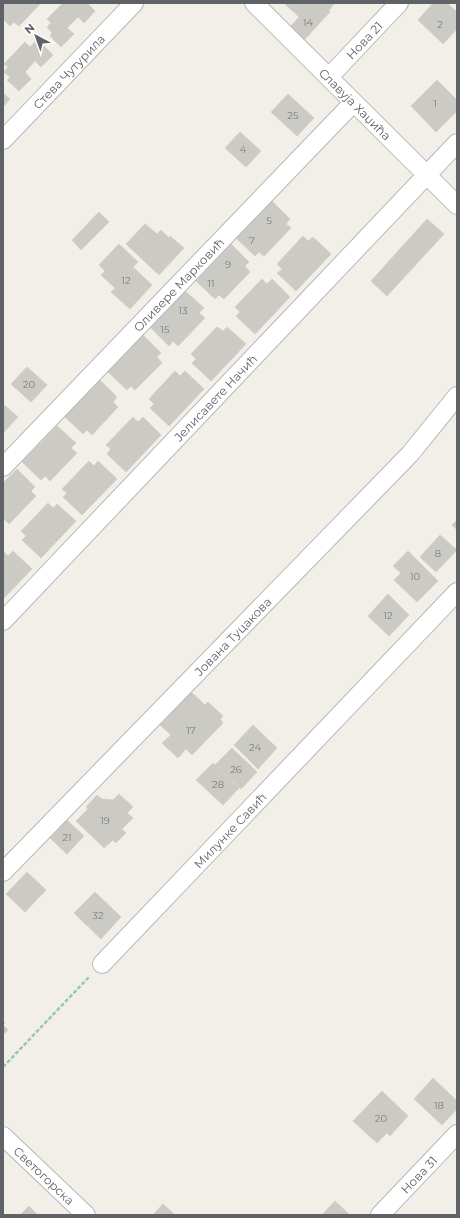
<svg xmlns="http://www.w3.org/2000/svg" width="460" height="1218" font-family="Montserrat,sans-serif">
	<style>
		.building { fill: #cccac5; stroke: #d6d1c6 }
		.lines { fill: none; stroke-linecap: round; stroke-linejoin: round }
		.minor-casing { stroke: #b5b8bc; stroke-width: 20 }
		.path { stroke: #9cc7a9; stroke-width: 2.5; stroke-dasharray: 4 2; stroke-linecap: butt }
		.minor { stroke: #fff; stroke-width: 18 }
		.labels { text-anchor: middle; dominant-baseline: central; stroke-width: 3; stroke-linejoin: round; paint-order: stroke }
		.number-label { font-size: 10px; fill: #7a7d7f }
		.street-label { font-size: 12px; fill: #5f6368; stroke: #fff }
	</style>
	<rect width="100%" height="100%" fill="#f1efe8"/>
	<g class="building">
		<polygon points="3,3 41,3 19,26 14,22 10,26 3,19"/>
		<polygon points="63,3 87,3 95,11 84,23 78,17 67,28 74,34 61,47 50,36 52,33 47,27 51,23 47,19"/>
		<polygon points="284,3 335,3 329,10 330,12 304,40 290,27 299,17"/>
		<polygon points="433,3 447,3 457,12 457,29 443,44 418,20"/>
		<polygon points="25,42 30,47 35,42 40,46 42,44 53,55 41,67 35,61 25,72 31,79 19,91 7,80 10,77 4,72 8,67 4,64"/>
		<polygon points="437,80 457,100 457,111 436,132 411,106"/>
		<polygon points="3,93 10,99 3,107"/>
		<polygon points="288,94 314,118 297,136 271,112"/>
		<polygon points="240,132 261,151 246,167 225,148"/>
		<polygon points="272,201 290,219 286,224 291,228 264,256 259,252 255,256 236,238"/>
		<polygon points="99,212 109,222 81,250 72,240"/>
		<polygon points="427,219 444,234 387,296 371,281"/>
		<polygon points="145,224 157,234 161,230 169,238 170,236 184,248 159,275 126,244"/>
		<polygon points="303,236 308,241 313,237 331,254 296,291 277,273 282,269 277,264"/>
		<polygon points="119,244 138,262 133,267 152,285 130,309 111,292 115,288 101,275 105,271 99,265"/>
		<polygon points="231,244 249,262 245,266 250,272 224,299 219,295 215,299 196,281"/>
		<polygon points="262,279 267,284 272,279 290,297 255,334 236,316 240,312 235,307"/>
		<polygon points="185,291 204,308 199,313 205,318 178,346 173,341 169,346 150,327"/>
		<polygon points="217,327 223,331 227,327 246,344 211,381 192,363 196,359 191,354"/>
		<polygon points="143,335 161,353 157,357 162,363 135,390 131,386 127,390 108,372"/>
		<polygon points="27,367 47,385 31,402 11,384"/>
		<polygon points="175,371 180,376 185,371 204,389 169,426 150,408 154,404 149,399"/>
		<polygon points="99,379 117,397 113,402 118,407 92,435 87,430 83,434 64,416"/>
		<polygon points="3,404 18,417 3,433"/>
		<polygon points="133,417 138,422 143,417 161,435 126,472 107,454 111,449 106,445"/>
		<polygon points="57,426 76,443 71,448 77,453 50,481 45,476 41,480 22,462"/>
		<polygon points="89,461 94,466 98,461 117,479 82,515 63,497 67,493 62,489"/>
		<polygon points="17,469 35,487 31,491 36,496 9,524 4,519 3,521 3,483"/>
		<polygon points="48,503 53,508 57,504 76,521 41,558 22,540 26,536 21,531"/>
		<polygon points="457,520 457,530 452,525"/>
		<polygon points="440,535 457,550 436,572 420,557"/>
		<polygon points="3,551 8,556 13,551 32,569 3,599"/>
		<polygon points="408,551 438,581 417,602 394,580 401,573 393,566"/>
		<polygon points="388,594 409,615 389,636 368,616"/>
		<polygon points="191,692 205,705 208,702 223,716 220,719 223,723 192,755 186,749 178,758 162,743 171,735 160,725"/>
		<polygon points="253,725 277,748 258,769 234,745"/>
		<polygon points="232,748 257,772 241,789 215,765"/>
		<polygon points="213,763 239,788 223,805 196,780"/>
		<polygon points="119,794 133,807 127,813 133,818 122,829 126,833 116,843 113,840 104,848 76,821 88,809 86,807 97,795 102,799 113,800"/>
		<polygon points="67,820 84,836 67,854 50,838"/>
		<polygon points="27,872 46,890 25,912 6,894"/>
		<polygon points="95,892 121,917 101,939 74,913"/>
		<polygon points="3,1021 5,1023 3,1025 8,1030 3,1035"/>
		<polygon points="433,1078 457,1101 457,1109 442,1125 414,1099"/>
		<polygon points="382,1091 408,1116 390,1136 387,1133 377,1143 353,1121"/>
		<polygon points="335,1201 350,1215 322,1215"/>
		<polygon points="163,1204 175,1215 153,1215"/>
		<polygon points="29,1206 38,1215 20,1215"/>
	</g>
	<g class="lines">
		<g class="minor-casing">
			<g id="minor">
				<path id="s1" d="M254,3L457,205"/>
				<path id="s2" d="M329,77L399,3"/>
				<path id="s3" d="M3,140L134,3"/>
				<path id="s4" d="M3,467L353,103"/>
				<path id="s5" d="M3,621L457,143"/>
				<path id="s6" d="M3,872L410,454L457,396"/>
				<path id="s7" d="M102,964L457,592"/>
				<path id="s8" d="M3,1136L86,1215"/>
				<path id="s9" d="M380,1215L457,1134"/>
			</g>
		</g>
		<polyline class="path" points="3,1067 89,977"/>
		<use href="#minor" class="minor"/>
	</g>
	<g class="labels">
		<g class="number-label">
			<text x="308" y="22">14</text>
			<text x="440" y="24">2</text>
			<text x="435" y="103">1</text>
			<text x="293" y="115">25</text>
			<text x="243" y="149">4</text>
			<text x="269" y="220">5</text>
			<text x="252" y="240">7</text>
			<text x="228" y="264">9</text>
			<text x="126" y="280">12</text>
			<text x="211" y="283">11</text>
			<text x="183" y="310">13</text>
			<text x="165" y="329">15</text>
			<text x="29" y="384">20</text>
			<text x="438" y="553">8</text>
			<text x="415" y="576">10</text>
			<text x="388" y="615">12</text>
			<text x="191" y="730">17</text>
			<text x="255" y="747">24</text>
			<text x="236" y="769">26</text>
			<text x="218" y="784">28</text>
			<text x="105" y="820">19</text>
			<text x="67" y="837">21</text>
			<text x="98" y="915">32</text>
			<text x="439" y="1105">18</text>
			<text x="381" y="1118">20</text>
		</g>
		<g class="street-label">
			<text stroke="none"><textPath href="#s2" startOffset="51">Нова 21</textPath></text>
			<text stroke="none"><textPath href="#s3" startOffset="95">Стева Чутурила</textPath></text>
			<text stroke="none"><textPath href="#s1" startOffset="143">Славуја Хаџића</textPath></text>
			<text stroke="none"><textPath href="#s4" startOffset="253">Оливере Марковић</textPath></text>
			<text stroke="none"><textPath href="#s5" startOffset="308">Јелисавете Начић</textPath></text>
			<text stroke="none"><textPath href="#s6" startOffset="329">Јована Туцакова</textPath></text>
			<text stroke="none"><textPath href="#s7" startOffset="185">Милунке Савић</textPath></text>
			<text stroke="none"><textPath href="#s9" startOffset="56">Нова 31</textPath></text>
			<text stroke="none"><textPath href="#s8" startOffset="57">Светогорска</textPath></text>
		</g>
	</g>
	<rect width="460" height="1218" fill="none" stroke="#5f6368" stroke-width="8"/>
	<g transform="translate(36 36) rotate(319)" stroke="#ffffff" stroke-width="3" paint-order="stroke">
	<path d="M0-3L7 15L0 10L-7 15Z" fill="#5f6368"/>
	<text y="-6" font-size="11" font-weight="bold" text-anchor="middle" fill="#5f6368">N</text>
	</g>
</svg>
